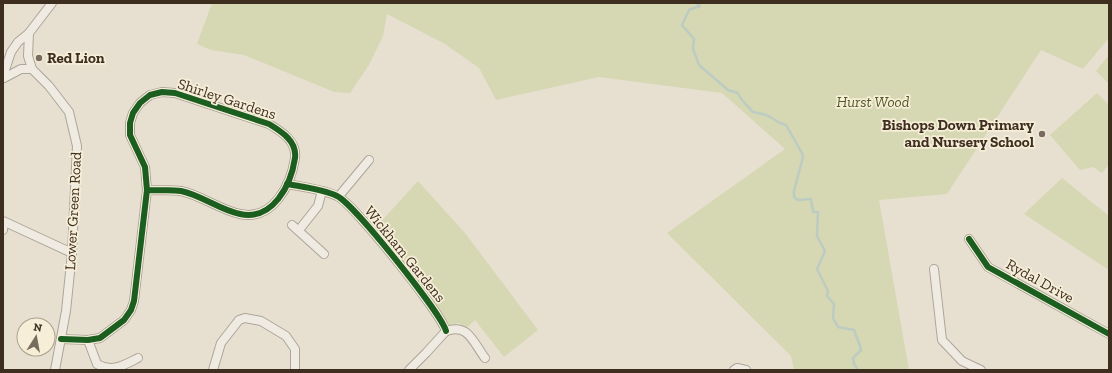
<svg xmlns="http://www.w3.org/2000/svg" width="1112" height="373" font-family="'Zilla Slab',serif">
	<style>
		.green { fill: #d6d7b3 }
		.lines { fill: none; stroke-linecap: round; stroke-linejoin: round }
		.stream { stroke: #bcccc2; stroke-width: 2.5 }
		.minor-casing { stroke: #ada599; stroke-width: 10 }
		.minor { stroke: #efebe3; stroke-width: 8 }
		.cycleway-casing { stroke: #f7eed8; stroke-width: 8 }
		.cycleway { stroke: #1b5e20; stroke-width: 6 }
		.poi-dot { fill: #786c5e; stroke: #f7eed8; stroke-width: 1.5 }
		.labels { text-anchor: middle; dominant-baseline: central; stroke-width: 3.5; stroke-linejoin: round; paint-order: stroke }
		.poi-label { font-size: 15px; font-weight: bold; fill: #3d2e20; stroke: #f7eed8; text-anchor: start }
		.street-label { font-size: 15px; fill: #3d2e20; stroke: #f7eed8 }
		.park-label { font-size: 15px; font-style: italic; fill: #4d5a26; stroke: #f7eed8 }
	</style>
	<rect width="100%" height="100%" fill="#e7e0d1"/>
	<g class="green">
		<polygon points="212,3 1109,3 1109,38 1083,69 1041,50 947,194 879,200 909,370 794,370 791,356 667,233 785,149 722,93 599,77 496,100 479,68 445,44 387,14 383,36 369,65 350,93 334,92 244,55 211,50 197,44"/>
		<polygon points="1109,55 1109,84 1096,71"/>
		<polygon points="1097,93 1109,105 1109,164 1102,173 1093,167 1080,170 1050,135"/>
		<polygon points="1062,178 1109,216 1109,270 1024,214"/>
		<polygon points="418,181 465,233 538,330 504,357 475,320 467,328 458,323 450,325 376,227"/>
	</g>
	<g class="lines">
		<path class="stream" d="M696,3L700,6L689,10L682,25L694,39L693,49L699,65L728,90L738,93C740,100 748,106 753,112C759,113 765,114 770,117C776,120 779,124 786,125L802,153L803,157L794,191V197L798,200L811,199L813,212H818L817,236L825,251L817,269L828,291L827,296L834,304L833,318L838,327L854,330C856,336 860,344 861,350L853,358L854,364L858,370"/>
		<g class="minor-casing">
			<g id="minor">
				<polyline points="52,3 29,33 28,56 32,69 49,86 69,112 77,146 72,253 66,311 55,370"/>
				<polyline points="3,76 11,52 18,42 29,33"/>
				<polyline points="4,78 21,69 32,69"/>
				<path d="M287,184C303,187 322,189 337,196C353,203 441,313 446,331"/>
				<polyline points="339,196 369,160"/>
				<polyline points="3,221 72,253"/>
				<polyline points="292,225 324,254"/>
				<polyline points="3,230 4,222"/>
				<polyline points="299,230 318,206 322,191"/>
				<polyline points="969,239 988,267 1109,334"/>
				<polyline points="934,269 942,340 962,361 981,370"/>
				<path d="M446,331C468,323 473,342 485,358"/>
				<path d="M61,339L88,340L100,338L124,320L131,310L134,301L147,190L145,167L130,135V123L133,113L140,103L150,95L162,92L175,93L269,124C282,132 297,141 295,158C291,185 273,221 240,214C220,210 201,195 181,191C170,190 158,190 147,190"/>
				<path d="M88,340L97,364C112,373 124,365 138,358"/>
				<polyline points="213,370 221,343 239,320 245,318 261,321 286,336 295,349 295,370"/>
				<polyline points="409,370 426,353 446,331"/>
				<polyline points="734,370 737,368 746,370"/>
			</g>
		</g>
		<use href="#minor" class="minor"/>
		<g class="cycleway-casing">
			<g id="cycleway">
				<path d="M287,184C303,187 322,189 337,196C353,203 441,313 446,331"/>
				<polyline points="969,239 988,267 1109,334"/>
				<path d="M61,339L88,340L100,338L124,320L131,310L134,301L147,190L145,167L130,135V123L133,113L140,103L150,95L162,92L175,93L269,124C282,132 297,141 295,158C291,185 273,221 240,214C220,210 201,195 181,191C170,190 158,190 147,190"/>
			</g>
		</g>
		<use href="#cycleway" class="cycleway"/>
	</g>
	<g class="poi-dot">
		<circle cx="39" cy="58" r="4"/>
		<circle cx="1042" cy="134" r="4"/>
	</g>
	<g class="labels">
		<g class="poi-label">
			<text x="47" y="58">Red Lion</text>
			<text x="1034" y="125" text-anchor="end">Bishops Down Primary<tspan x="1034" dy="17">and Nursery School</tspan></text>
		</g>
		<g class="street-label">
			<text transform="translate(227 99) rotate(18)">Shirley Gardens</text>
			<text transform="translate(73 211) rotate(-87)">Lower Green Road</text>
			<text transform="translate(405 254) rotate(51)">Wickham Gardens</text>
			<text transform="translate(1040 281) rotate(29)">Rydal Drive</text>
		</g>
		<g class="park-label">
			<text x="873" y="102">Hurst Wood</text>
		</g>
	</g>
	<rect width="1112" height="373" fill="none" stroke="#3d2e20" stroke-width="8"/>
	<g transform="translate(36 337) rotate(11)"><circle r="19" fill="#f7eed8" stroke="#ada18e"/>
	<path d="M0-3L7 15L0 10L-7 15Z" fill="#786c5e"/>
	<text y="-6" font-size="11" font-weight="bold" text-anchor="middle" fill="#3d2e20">N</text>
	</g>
</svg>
